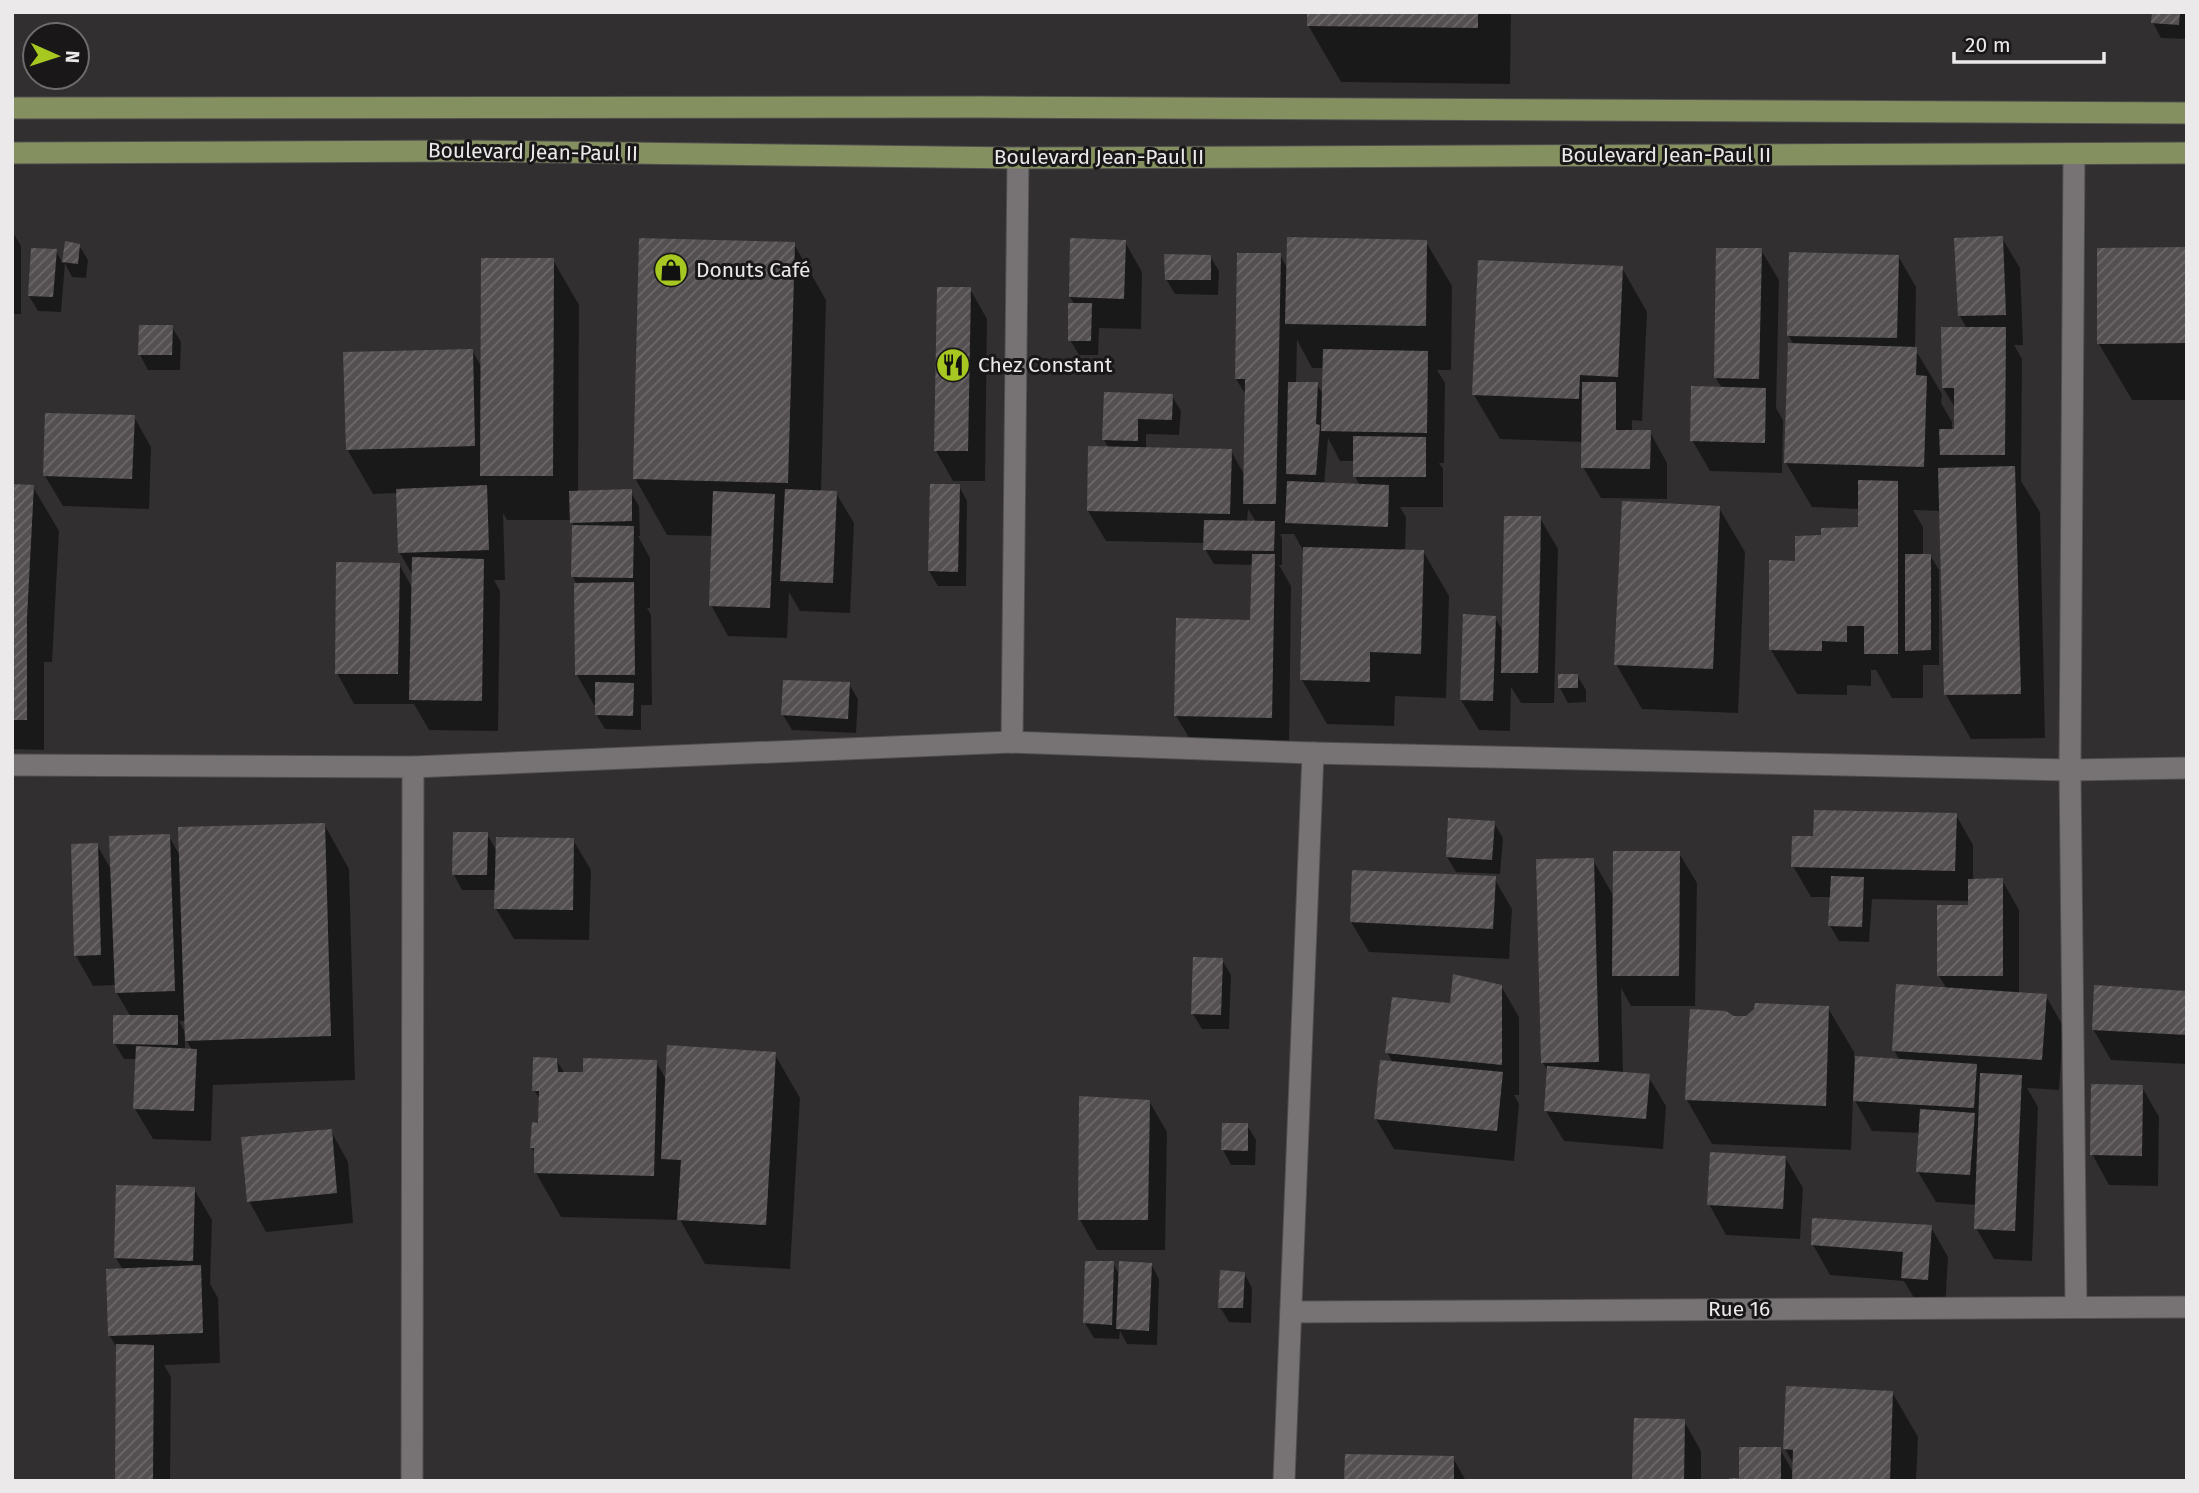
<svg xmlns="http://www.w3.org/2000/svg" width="2199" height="1493" font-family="'Fira Sans',sans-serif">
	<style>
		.shadow { fill: #0007; fill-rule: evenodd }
		.building { fill: url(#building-hatch) }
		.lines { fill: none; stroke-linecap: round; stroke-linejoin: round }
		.minor-casing { stroke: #504e4f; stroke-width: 23 }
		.major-casing { stroke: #504e4f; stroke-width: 23 }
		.minor { stroke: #777375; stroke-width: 21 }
		.major { stroke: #859060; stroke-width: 21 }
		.labels { text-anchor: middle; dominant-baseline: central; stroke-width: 6; stroke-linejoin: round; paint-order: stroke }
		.street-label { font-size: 21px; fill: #ebe9ea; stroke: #191718 }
		.poi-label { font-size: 21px; fill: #ebe9ea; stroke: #191718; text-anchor: start }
	</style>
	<defs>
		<pattern id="building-hatch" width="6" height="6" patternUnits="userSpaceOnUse" patternTransform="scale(1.75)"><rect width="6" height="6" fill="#545052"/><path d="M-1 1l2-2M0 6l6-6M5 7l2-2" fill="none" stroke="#6d696b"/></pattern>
	</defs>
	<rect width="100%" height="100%" fill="#322f30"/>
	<g class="shadow">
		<polygon points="1308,12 1511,12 1510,84 1341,82 1308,25"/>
		<polygon points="2153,12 2187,12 2187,39 2161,38 2153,23"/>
		<polygon points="12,231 21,246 21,314 12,314"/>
		<polygon points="2002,238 2020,268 2023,345 2014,345 2022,359 2021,481 2040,512 2045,738 1971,739 1946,695 1941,511 1913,510 1923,527 1923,555 1930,555 1939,570 1939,665 1923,665 1923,698 1892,698 1876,670 1871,670 1871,686 1847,685 1847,695 1797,694 1771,650 1797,562 1823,537 1859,529 1860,509 1812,507 1786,463 1794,345 1788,335 1898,256 1916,287 1915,349 1942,394 1941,403 1952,422 1952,430 1955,430 1956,409 1943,388 1967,329 1960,316"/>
		<polygon points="1125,242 1142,272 1141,329 1099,328 1098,355 1079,355 1070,340 1075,305 1070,297"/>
		<path d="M1426,242L1452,286L1451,370H1437L1445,383L1444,463H1439L1443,469V507H1400L1406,517L1405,551H1423L1449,596L1446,698L1395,696L1394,726L1327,724L1302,680L1304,552L1294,534H1280L1282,538V565H1279L1291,586L1289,748L1194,746L1176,716L1252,622L1254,565L1214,564L1205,549V543L1106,541L1088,511L1109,448L1104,440L1172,396L1181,411L1179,435L1146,434V449L1231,451L1245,476L1247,397L1236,379L1280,255L1288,269ZM1297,340L1312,368H1324V396L1317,384H1296ZM1328,438L1340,461H1355V476L1360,486L1324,485ZM1248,509L1256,522H1247Z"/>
		<polygon points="66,243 79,245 88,260 86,278 72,277 65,263 61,312 38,311 29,296 56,251 63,264"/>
		<polygon points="794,244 826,300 821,492 836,493 854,523 850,613 800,611 789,592 787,638 728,636 711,605 713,536 667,535 635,478"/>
		<polygon points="2187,249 2187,400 2132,400 2099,344"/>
		<polygon points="1761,250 1779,280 1776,408 1783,420 1782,473 1710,471 1692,440 1722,388 1715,377"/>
		<polygon points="1210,256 1219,271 1218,295 1175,294 1166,279"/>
		<polygon points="553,260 579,305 578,492 630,491 639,506 640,536 638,536 650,558 650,608 647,608 651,615 652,705 641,705 641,730 605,729 596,714 597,705 594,705 577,675 577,585 573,577 574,527 571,520 507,520 503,513 505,580 494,580 500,591 498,731 429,730 414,704 354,704 337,673 399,564 413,589 413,576 400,553 398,493 373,494 347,449 472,350 482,368"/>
		<polygon points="1622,268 1647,312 1642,421 1632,420 1632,432 1650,432 1667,463 1667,499 1601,498 1583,467 1583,442 1500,439 1474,395"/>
		<polygon points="970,289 987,319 985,481 953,481 936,451"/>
		<polygon points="172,327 181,342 180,370 148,370 140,355"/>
		<polygon points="134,417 151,447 149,509 63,506 45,476"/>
		<polygon points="12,486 33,487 59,531 52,662 44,662 44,750 12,749"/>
		<polygon points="959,486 967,501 966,586 938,586 929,571"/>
		<polygon points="1719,508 1745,552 1738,713 1642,709 1616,664"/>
		<polygon points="1540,518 1558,549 1554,703 1521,703 1511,687 1510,731 1479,730 1461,700 1495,618 1504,633"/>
		<polygon points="1577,675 1586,690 1586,702 1568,703 1560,688 1560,676"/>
		<polygon points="849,684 858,699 856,733 792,730 783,715"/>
		<polygon points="1956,815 1973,845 1973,880 2002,880 2019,910 2019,994 2046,996 2063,1026 2059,1090 2027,1088 2038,1107 2032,1261 1994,1259 1976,1228 1977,1205 1936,1202 1918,1172 1921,1133 1872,1131 1853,1097 1851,1150 1712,1144 1687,1100 1740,1019 1828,1008 1854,1052 1854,1058 1900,1061 1894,1050 1947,989 1939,976 1970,906 1970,901 1872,899 1869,942 1839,941 1830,926 1832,897 1811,897 1793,866 1815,838"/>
		<polygon points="1494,823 1503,838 1500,874 1456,872 1447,857"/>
		<path d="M324,824L349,869L355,1080L213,1085L211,1141L153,1139L135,1109L137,1059H124L115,1044L131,1017L116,992V985L93,986L76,956L97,845L112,871L169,836L181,858ZM179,1021H186V1034ZM185,1038L192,1050H185Z"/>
		<polygon points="487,834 497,852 573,840 591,870 589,940 514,939 496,909 496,890 462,890 454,875"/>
		<polygon points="1679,853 1697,883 1695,1006 1631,1006 1621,988 1623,1074 1648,1076 1666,1106 1663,1149 1564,1141 1546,1111 1549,1073 1543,1063 1593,860 1614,897"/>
		<polygon points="1494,878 1512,909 1509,959 1369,952 1351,922"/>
		<polygon points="1222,960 1231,975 1229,1029 1202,1029 1193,1014"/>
		<polygon points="1501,986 1519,1017 1519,1095 1514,1095 1519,1104 1514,1161 1394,1149 1376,1119 1393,1063 1387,1052 1451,1005"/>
		<polygon points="2187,992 2187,1064 2111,1060 2093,1029"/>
		<polygon points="774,1053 800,1098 790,1269 705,1264 680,1220 561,1217 536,1173 536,1155 532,1148 540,1125 541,1101 534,1090 556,1059 565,1074 584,1074 656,1062 667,1081"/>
		<polygon points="2142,1087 2159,1117 2158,1186 2109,1185 2092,1154"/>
		<polygon points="1149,1101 1167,1132 1165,1250 1097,1250 1080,1220"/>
		<polygon points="1247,1125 1256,1140 1255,1165 1231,1165 1223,1150"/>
		<polygon points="331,1131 348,1162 353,1223 266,1232 249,1201"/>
		<polygon points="1785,1157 1803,1188 1800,1239 1726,1235 1709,1204"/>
		<polygon points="194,1189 212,1220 210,1284 218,1298 220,1363 164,1365 171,1377 170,1481 117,1481 118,1350 110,1336 108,1270 123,1270 116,1258"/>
		<polygon points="1931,1227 1948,1257 1945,1310 1920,1308 1904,1281 1830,1275 1813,1245"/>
		<polygon points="1113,1263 1120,1276 1151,1264 1159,1279 1157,1345 1127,1344 1120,1331 1119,1339 1094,1338 1085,1323"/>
		<polygon points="1244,1273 1252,1288 1251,1323 1229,1322 1220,1307"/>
		<polygon points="1892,1392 1918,1437 1916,1481 1731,1481 1741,1480 1780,1449 1794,1474 1794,1465 1785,1449"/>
		<polygon points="1684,1421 1701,1451 1701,1481 1634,1481"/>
		<polygon points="1453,1458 1466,1481 1346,1481"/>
	</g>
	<g class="building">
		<polygon points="1307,12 1478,12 1478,28 1307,26"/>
		<polygon points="2152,12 2180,12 2179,25 2151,23"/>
		<polygon points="2003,236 2006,315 1958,316 1954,238"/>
		<polygon points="1287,237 1427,240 1426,326 1285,324"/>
		<polygon points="639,238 795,242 788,483 633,479"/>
		<polygon points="1070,238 1126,240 1124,299 1069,297"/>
		<polygon points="65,241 80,244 78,264 62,262"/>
		<polygon points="2187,247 2187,343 2097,344 2097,248"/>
		<polygon points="31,248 57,249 53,297 28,296"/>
		<polygon points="1716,248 1762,248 1759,379 1714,378"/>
		<polygon points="1789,252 1899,255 1897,338 1787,336"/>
		<polygon points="1237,253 1281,253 1276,504 1243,504 1245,379 1235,379"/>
		<polygon points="1164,254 1211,255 1211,280 1165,280"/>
		<polygon points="481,258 554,258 553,476 480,476"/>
		<polygon points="1478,260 1623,266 1618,377 1580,375 1579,399 1472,395"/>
		<polygon points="937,287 971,287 968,451 934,451"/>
		<polygon points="1068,303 1092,303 1091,341 1068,341"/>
		<polygon points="139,325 173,325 172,355 138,355"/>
		<polygon points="1941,327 2006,327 2005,455 1940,455 1939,429 1954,429 1954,388 1942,388"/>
		<polygon points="1788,343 1917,347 1916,375 1927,376 1924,467 1784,463"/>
		<polygon points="473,349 475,446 346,450 343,352"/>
		<polygon points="1323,349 1428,351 1427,433 1321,431"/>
		<polygon points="1288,382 1318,382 1316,424 1320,425 1316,475 1286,474"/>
		<polygon points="1582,382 1616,382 1616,430 1651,430 1650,469 1581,468"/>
		<polygon points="1691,386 1766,388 1765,443 1690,441"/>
		<polygon points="1104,392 1173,394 1172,420 1138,419 1138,441 1102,440"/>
		<polygon points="45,413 135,415 132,479 43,476"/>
		<polygon points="1353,436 1426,437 1426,477 1353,477"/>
		<polygon points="1088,446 1232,449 1230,514 1087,511"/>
		<polygon points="2015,466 2021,694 1944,695 1938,468"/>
		<polygon points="1858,480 1898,481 1898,654 1864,654 1864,626 1847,626 1847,642 1822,641 1822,651 1769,650 1769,560 1795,561 1795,536 1821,535 1821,528 1858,527"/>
		<polygon points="1287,481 1389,485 1388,527 1285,523"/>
		<polygon points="12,484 34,485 27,618 27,720 12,720"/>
		<polygon points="930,484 960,484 958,572 928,571"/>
		<polygon points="487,485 489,550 398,553 396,489"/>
		<polygon points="632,489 632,521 570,523 569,491"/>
		<polygon points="785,489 837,491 833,583 780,581"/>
		<polygon points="713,491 775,494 770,608 709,606"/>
		<polygon points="1622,501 1720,506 1713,669 1614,665"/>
		<polygon points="1504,516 1541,516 1538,673 1501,673"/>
		<polygon points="1204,520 1275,521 1274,551 1203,550"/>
		<polygon points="572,525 634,526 633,578 571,577"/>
		<polygon points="1303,547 1424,550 1421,654 1370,652 1370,682 1300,680"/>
		<polygon points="1252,554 1275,554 1272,718 1174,716 1176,618 1250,620"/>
		<polygon points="1905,554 1931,554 1931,650 1905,651"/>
		<polygon points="412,557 484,559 482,701 409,700"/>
		<polygon points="336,562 400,563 398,674 335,674"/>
		<polygon points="634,582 635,675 575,675 574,583"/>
		<polygon points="1463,614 1496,616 1493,701 1460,700"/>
		<rect x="1558" y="674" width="20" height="14"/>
		<polygon points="783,680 850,682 848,719 781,715"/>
		<polygon points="595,682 634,683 633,716 595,715"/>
		<polygon points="1814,810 1957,813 1955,871 1791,867 1792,836 1813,836"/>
		<polygon points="1448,818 1495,821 1492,860 1446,857"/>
		<polygon points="325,823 331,1036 185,1041 178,827"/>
		<polygon points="453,832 488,832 487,875 452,875"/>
		<polygon points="170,834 175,991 115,993 109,836"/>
		<polygon points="496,837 574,838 573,910 494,909"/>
		<polygon points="98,843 101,955 74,956 71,844"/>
		<polygon points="1613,851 1680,851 1679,976 1612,976"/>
		<polygon points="1594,858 1599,1062 1541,1063 1536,859"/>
		<polygon points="1352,870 1496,876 1493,929 1350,922"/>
		<polygon points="1831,876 1864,877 1862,927 1828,926"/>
		<polygon points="2003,878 2003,976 1937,976 1937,905 1968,905 1968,879"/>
		<polygon points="1193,957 1223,958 1221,1015 1191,1014"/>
		<polygon points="1453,974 1502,985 1502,1065 1385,1053 1392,997 1450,1003"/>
		<polygon points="1896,984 2047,994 2042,1060 1892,1051"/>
		<polygon points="2094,985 2187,991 2187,1035 2092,1030"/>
		<polygon points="1755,1003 1829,1006 1826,1106 1685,1100 1690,1009 1726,1011 1734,1016 1746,1016 1754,1009"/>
		<polygon points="113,1015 178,1015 178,1045 113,1044"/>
		<polygon points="667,1045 776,1052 766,1225 677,1220 681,1160 661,1159"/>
		<polygon points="136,1046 197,1049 194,1111 133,1109"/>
		<polygon points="1855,1056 1977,1064 1974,1108 1853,1101"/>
		<polygon points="533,1057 557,1058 558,1072 583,1072 583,1058 657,1060 654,1176 534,1173 534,1148 530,1148 532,1122 538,1123 539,1091 532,1091"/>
		<polygon points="1380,1060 1503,1072 1497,1131 1374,1119"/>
		<polygon points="1547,1066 1650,1074 1646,1119 1544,1111"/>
		<polygon points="1980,1073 2022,1075 2015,1231 1974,1229"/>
		<polygon points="2091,1084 2143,1085 2142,1156 2090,1155"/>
		<polygon points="1079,1096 1150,1100 1148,1220 1078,1220"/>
		<polygon points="1920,1109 1975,1113 1970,1175 1916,1172"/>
		<polygon points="1222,1123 1248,1123 1248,1151 1221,1150"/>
		<polygon points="332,1129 337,1193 247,1202 241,1137"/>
		<polygon points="1710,1152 1786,1156 1783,1209 1707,1205"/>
		<polygon points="116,1185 195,1187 193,1261 114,1258"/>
		<polygon points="1812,1218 1932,1225 1928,1280 1901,1278 1903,1252 1811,1245"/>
		<polygon points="1085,1261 1114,1261 1112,1325 1083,1323"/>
		<polygon points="1119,1261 1152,1263 1149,1331 1116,1329"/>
		<polygon points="201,1265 203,1333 108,1336 106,1269"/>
		<polygon points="1220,1270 1245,1272 1243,1308 1218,1308"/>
		<polygon points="116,1344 154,1345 153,1481 115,1481"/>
		<polygon points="1786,1386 1893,1391 1890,1481 1792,1481 1793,1450 1783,1449"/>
		<polygon points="1634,1418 1685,1419 1684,1481 1632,1481"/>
		<polygon points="1739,1447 1781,1447 1781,1481 1729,1481 1729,1478 1739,1478"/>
		<polygon points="1345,1454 1454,1456 1454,1481 1344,1481"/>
	</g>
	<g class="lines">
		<g class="minor-casing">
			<g id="minor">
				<polyline points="2074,154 2070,770 2076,1307"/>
				<polyline points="1012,742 1018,158"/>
				<polyline points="12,765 413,767 1012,742 1313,753 2070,770 2187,768"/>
				<polyline points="1291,1312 2187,1307"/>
				<polyline points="412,1481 413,767"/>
				<polyline points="1284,1481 1313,753"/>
			</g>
		</g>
		<g class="major-casing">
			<g id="major">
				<polyline points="12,108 983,107 2187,113"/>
				<polyline points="12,153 462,151 1018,158 2187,153"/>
			</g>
		</g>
		<use href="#minor" class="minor"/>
		<use href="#major" class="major"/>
	</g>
	<defs>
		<g id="shop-disc" transform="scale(1.75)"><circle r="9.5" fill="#a6c820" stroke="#191718"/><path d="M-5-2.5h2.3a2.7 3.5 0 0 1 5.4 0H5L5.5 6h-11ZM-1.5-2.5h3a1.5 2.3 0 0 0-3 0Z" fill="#111"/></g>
		<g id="restaurant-disc" transform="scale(1.75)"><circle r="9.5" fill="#a6c820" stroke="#191718"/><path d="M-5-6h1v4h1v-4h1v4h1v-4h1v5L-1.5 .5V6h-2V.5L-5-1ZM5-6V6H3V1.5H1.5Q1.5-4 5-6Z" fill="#111"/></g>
	</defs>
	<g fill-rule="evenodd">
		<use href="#shop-disc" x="671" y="270"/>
		<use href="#restaurant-disc" x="953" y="365"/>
	</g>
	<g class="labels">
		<g class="street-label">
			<text transform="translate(533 152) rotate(1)">Boulevard Jean-Paul II</text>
			<text x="1666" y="155">Boulevard Jean-Paul II</text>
			<text x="1099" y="157">Boulevard Jean-Paul II</text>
			<text x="1739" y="1309">Rue 16</text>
		</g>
		<g class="poi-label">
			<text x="696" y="270">Donuts Café</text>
			<text x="978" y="365">Chez Constant</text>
		</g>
	</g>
	<rect width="2199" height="1493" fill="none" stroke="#ebe9ea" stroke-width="28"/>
	<g transform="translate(56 56) rotate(93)"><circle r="33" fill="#191718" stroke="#6d6b6c" stroke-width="2"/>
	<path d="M0-5L12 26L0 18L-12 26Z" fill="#a6c820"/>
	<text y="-10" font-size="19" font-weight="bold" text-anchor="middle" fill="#ebe9ea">N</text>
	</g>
	<path d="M1954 52v10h150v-10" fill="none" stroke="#ebe9ea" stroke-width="3.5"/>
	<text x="1965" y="52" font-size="21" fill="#ebe9ea" stroke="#191718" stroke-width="5" paint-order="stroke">20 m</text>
</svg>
